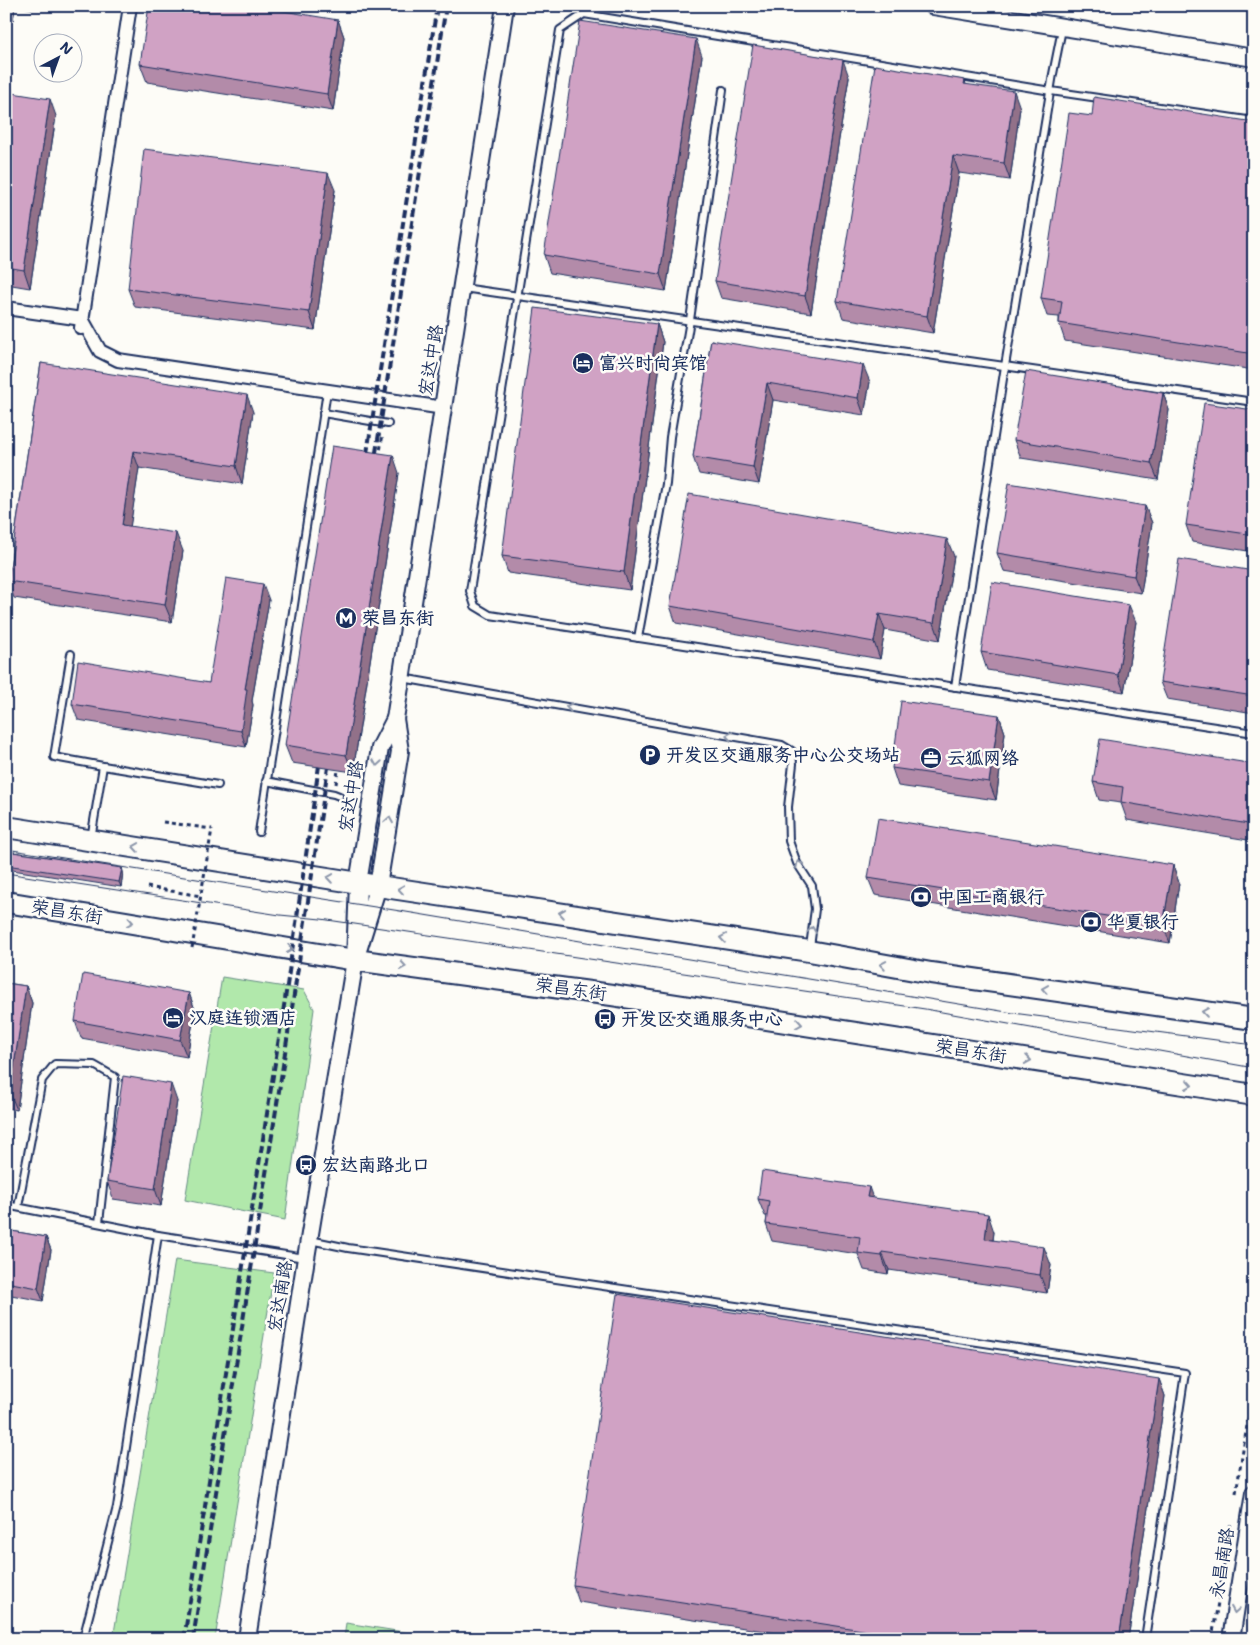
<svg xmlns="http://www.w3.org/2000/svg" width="1260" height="1645" font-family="'Shantell Sans','LXGW WenKai TC',sans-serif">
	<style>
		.green { fill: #b1e8ab; stroke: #668c84 }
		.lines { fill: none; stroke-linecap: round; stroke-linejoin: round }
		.service-casing { stroke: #1b2f5e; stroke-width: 10 }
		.minor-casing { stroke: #1b2f5e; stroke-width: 16 }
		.tertiary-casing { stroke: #1b2f5e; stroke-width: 20 }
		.primary-casing { stroke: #1b2f5e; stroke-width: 24 }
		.path { stroke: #1b2f5e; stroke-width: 3; stroke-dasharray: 4 4; stroke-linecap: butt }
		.service { stroke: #fdfcf7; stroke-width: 6 }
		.minor { stroke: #fdfcf7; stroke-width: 12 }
		.tertiary { stroke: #fdfcf7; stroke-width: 16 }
		.primary { stroke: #fdfcf7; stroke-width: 20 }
		.tram { stroke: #1b2f5e; stroke-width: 1 }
		.rail { stroke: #1b2f5e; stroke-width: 4; stroke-dasharray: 8 4; stroke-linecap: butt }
		.path-bridge { stroke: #1b2f5e; stroke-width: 3; stroke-dasharray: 4 4; stroke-linecap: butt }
		.wall { fill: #b38ba9; stroke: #1b2f5e }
		.shaded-wall { fill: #927189; stroke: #1b2f5e }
		.building { fill: #d0a2c4; stroke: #1b2f5e }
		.oneway { stroke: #8c96aa }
		.labels { text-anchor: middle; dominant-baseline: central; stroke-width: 5; stroke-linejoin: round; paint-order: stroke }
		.street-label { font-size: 18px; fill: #1b2f5e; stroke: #fdfcf7 }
		.poi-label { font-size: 18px; font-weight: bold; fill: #1b2f5e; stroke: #fdfcf7; text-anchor: start }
	</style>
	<rect width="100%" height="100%" fill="#fdfcf7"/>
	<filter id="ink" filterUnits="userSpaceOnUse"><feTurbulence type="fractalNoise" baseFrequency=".02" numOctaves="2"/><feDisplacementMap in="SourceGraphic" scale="10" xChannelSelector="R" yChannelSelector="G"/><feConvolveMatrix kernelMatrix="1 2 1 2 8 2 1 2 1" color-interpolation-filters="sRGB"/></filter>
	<g filter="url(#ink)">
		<g class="green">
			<polygon points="222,977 304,990 314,1009 285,1220 185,1200"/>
			<polygon points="175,1260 274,1273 215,1639 113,1639"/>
			<polygon points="346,1623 448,1639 344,1639"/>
		</g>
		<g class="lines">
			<g class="service-casing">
				<g id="service">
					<polyline points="1254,121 1051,91 584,14 560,30 470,591 475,606 490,615 1254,733"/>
					<polyline points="463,288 1254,402"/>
					<polyline points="323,413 388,424"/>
					<polyline points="638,638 666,484 670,437 690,320 723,90"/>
					<polyline points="71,654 54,757 103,766 91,839"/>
					<polyline points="402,678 782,745 792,751 793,764 788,807 789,841 797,863 812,886 815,909 810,947"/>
					<polyline points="955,687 1005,366 1053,74 1062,29"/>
					<polyline points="103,766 218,785"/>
					<polyline points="266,781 334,794 339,796"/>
					<polyline points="259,832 327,391"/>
					<polyline points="6,1205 158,1235 305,1258"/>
					<polyline points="18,1207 42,1080 55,1064 94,1065 115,1077 99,1223"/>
					<polyline points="310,1240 348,1248 1185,1373 1145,1639"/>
					<polyline points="83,1639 117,1507 158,1235"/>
				</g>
			</g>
			<g class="minor-casing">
				<g id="minor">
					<polyline points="6,308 82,319 100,351 118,360 444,408"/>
					<polyline points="81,328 130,6"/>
				</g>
			</g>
			<g class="tertiary-casing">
				<g id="tertiary">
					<polyline points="933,6 1254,58"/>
					<polyline points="355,960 378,886 400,751 395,719 505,6"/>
					<polyline points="247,1639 306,1258 355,960 358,883 380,748 395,719"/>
					<polyline points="1231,1639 1254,1493"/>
				</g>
			</g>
			<g class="primary-casing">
				<g id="primary">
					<polyline points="6,827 378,886 809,951 931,973 1254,1019"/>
					<polyline points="6,902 355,960 612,995 1254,1095"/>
				</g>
			</g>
			<g class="path">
				<polyline points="379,457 383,434"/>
				<polyline points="336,784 338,770"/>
				<polyline points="163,822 212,829"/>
				<polyline points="147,887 201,896"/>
				<polyline points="1236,1493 1254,1383"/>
				<polyline points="1212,1639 1231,1522"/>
			</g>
			<use href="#service" class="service"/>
			<use href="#minor" class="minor"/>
			<use href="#tertiary" class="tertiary"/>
			<use href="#primary" class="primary"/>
			<g class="tram">
				<polyline points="6,849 394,910 1013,1013 1254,1045"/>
				<polyline points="6,873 280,915 321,919 925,1009 1254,1068"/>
			</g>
			<g class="rail">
				<polyline points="374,465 446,6"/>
				<polyline points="365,466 437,6"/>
				<polyline points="184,1639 284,1006 321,752"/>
				<polyline points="193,1639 292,1008 330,754"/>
			</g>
			<polyline class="path-bridge" points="192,948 212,829"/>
		</g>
		<g class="wall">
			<polygon points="6,6 15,6 13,20 6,18"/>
			<polygon points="18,6 33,6 32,9"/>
			<polygon points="338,20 344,37 333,111 147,82 140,64"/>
			<polygon points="702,56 666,291 550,273 544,255"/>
			<polygon points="849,77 811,313 721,298 715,281"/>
			<polygon points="965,80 966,85 1020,108 1010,180 959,173 933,333 843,318 837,301"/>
			<polygon points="6,92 56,116 30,288 6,284"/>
			<polygon points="1092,116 1254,122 1254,370 1065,341 1059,323 1059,317 1047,316 1041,298"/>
			<polygon points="335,190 315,330 135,307 128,289"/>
			<polygon points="657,324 663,342 630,590 508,573 502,556"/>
			<polygon points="711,340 870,382 864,415 773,400 759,484 699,474 693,457"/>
			<polygon points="41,363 253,412 242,484 139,468 130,526 183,551 172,622 14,598 8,581"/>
			<polygon points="1163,393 1169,410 1158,480 1021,458 1014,440"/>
			<polygon points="1254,410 1254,552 1192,542 1186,525"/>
			<polygon points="399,473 353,772 292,763 285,745"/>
			<polygon points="1145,506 1152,523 1141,593 1004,571 997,553"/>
			<polygon points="954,556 940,640 885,630 880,659 676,623 670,606"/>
			<polygon points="1254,571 1254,713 1167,699 1160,682"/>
			<polygon points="269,600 252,701 253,705 246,747 78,720 72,704 209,683"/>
			<polygon points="1136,622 1124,692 987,670 981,652"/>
			<polygon points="999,715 1005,733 996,800 898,786 892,768"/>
			<polygon points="1254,764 1254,841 1127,820 1121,803 1099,800 1093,782"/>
			<polygon points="6,851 122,868 123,872 121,887 6,869"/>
			<polygon points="1173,865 1179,883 1170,943 875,895 868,878"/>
			<polygon points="6,983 26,986 32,1003 17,1110 6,1108"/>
			<polygon points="189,993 195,1010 187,1057 81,1038 75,1021"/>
			<polygon points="177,1101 161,1206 113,1199 107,1181"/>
			<polygon points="873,1198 994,1232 993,1240 1051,1265 1047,1293 889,1270 888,1274 864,1270 858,1254 772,1241 766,1224 767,1216 765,1216 758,1199"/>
			<polygon points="6,1230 46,1237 51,1250 43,1301 6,1294"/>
			<polygon points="1159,1379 1165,1396 1128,1639 815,1639 579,1602 573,1585"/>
		</g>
		<g class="shaded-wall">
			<polygon points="8,6 15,6 13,20"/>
			<polygon points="338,20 344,37 333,111 327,94"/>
			<polygon points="696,39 702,56 666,291 660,274"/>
			<polygon points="843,60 849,77 811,313 805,296"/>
			<polygon points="1014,91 1020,108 1010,180 1004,163"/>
			<polygon points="50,99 56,116 30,288 24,270"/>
			<polygon points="953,156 959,173 933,333 927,316"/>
			<polygon points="328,173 335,190 315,330 309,312"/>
			<polygon points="657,324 663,342 630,590 624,572"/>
			<polygon points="863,365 870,382 864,415 858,398"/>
			<polygon points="767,383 773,400 759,484 753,467"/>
			<polygon points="1163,393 1169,410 1158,480 1151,463"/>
			<polygon points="247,395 253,412 242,484 236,466"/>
			<polygon points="133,451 139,468 128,542 122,525"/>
			<polygon points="393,455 399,473 353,772 346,755"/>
			<polygon points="1145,506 1152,523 1141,593 1134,576"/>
			<polygon points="176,533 183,551 172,622 165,605"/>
			<polygon points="947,539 954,556 940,640 934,623"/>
			<polygon points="263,584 269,600 252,701 253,705 246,747 241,731 245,689"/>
			<polygon points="1129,605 1136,622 1124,692 1118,675"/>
			<polygon points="879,614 885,630 880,659 874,642"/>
			<polygon points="999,715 1005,733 996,800 989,782"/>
			<polygon points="1173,865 1179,883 1170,943 1163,925"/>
			<polygon points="122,868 123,872 121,887 119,882"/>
			<polygon points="26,986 32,1003 17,1110 10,1093"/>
			<polygon points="189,993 195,1010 187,1057 180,1040"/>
			<polygon points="171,1084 177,1101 161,1206 155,1189"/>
			<polygon points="869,1187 875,1204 867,1197"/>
			<polygon points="988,1214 994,1232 991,1256 985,1239"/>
			<polygon points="46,1237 51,1250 43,1301 38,1288"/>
			<polygon points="1044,1247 1051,1265 1047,1293 1040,1275"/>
			<polygon points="882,1252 889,1270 888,1274 882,1256"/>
			<polygon points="1159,1379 1165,1396 1128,1639 1119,1639"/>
		</g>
		<g class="building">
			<polygon points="149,6 253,6 338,20 327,94 140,64"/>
			<polygon points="580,21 696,39 660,274 544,255"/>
			<polygon points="753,45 843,60 805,296 715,281"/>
			<polygon points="875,65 965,80 964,84 1014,91 1004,163 953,156 927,316 837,301"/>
			<polygon points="6,92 50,99 24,270 6,267"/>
			<polygon points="1094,97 1254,122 1254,354 1059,323 1062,301 1041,298 1069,113 1092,116"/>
			<polygon points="144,149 328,173 309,312 128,289"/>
			<polygon points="535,308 657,324 624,572 502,556"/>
			<polygon points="711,340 863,365 858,398 767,383 753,467 693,457"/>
			<polygon points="41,363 247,395 236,466 133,451 122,525 176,533 165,605 8,581"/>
			<polygon points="1026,371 1163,393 1151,463 1014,440"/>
			<polygon points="1204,403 1254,410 1254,535 1186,525"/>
			<polygon points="332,446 393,455 346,755 285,745"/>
			<polygon points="1009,483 1145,506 1134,576 997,553"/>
			<polygon points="689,494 947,539 934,623 879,614 874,642 670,606"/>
			<polygon points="1179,559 1254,571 1254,696 1160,682"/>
			<polygon points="226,578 263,584 245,689 247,689 241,731 72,704 78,661 209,683"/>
			<polygon points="992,582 1129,605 1118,675 981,652"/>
			<polygon points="901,701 999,715 989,782 892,768"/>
			<polygon points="1100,739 1254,764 1254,825 1121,802 1123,787 1093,782"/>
			<polygon points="878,818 1173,865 1163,925 868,878"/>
			<polygon points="6,851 122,868 119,882 6,865"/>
			<polygon points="83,974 189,993 180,1040 75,1021"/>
			<polygon points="6,983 26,986 10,1093 6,1092"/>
			<polygon points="123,1076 171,1084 155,1189 107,1181"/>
			<polygon points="762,1171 869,1187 867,1197 988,1214 985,1239 1044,1247 1040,1275 882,1252 882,1256 858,1253 860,1237 766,1224 769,1201 758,1199"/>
			<polygon points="6,1230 46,1237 38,1288 6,1282"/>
			<polygon points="617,1294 1159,1379 1119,1639 920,1639 573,1585"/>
		</g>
		<defs><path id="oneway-chevron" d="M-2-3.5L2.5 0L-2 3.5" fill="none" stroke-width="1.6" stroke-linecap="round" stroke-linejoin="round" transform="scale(1.25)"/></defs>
		<g class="oneway">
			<use href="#oneway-chevron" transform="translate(569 707) rotate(-170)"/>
			<use href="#oneway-chevron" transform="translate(729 736) rotate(-170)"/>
			<use href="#oneway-chevron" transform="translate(377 763) rotate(99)"/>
			<use href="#oneway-chevron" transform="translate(389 820) rotate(-81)"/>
			<use href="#oneway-chevron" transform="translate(136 847) rotate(-171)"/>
			<use href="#oneway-chevron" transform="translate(799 864) rotate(-117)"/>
			<use href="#oneway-chevron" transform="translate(330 878) rotate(-171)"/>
			<use href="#oneway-chevron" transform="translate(401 889) rotate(-172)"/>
			<use href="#oneway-chevron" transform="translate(562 913) rotate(-171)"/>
			<use href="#oneway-chevron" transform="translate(130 922) rotate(9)"/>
			<use href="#oneway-chevron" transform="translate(812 930) rotate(-82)"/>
			<use href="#oneway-chevron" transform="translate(723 938) rotate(-171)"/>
			<use href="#oneway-chevron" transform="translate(290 949) rotate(9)"/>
			<use href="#oneway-chevron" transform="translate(883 965) rotate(-170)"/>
			<use href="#oneway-chevron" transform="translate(403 966) rotate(8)"/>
			<use href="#oneway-chevron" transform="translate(1045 989) rotate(-172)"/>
			<use href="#oneway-chevron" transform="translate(1205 1012) rotate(-172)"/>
			<use href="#oneway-chevron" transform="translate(799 1024) rotate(9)"/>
			<use href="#oneway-chevron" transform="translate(1028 1060) rotate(9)"/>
			<use href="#oneway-chevron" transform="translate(1189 1085) rotate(9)"/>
			<use href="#oneway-chevron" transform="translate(1235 1610) rotate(99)"/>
		</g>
	</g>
	<defs>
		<g id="hotel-disc" transform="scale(1.125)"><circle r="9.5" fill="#1b2f5e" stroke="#fdfcf7"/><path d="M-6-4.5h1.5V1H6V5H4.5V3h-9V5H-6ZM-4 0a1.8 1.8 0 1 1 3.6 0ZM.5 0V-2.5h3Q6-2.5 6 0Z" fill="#fff"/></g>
		<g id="metro-disc" transform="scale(1.125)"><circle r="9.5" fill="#1b2f5e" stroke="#fdfcf7"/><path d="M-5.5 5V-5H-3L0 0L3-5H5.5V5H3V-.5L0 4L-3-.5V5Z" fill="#fff"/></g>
		<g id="parking-disc" transform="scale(1.125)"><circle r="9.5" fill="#1b2f5e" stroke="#fdfcf7"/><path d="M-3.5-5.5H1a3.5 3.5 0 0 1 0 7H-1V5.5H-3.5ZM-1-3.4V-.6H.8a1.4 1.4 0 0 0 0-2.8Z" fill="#fff"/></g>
		<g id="office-disc" transform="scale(1.125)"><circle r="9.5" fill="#1b2f5e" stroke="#fdfcf7"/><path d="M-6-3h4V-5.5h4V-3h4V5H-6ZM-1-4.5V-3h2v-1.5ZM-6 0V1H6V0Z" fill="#fff"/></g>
		<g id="bank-disc" transform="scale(1.125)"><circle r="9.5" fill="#1b2f5e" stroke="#fdfcf7"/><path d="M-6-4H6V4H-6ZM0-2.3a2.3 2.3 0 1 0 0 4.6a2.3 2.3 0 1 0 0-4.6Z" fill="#fff"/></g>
		<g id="bus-disc" transform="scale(1.125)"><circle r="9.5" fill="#1b2f5e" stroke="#fdfcf7"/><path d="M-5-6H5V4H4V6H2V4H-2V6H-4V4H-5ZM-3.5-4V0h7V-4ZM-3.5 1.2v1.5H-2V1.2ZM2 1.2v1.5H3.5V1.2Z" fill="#fff"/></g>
	</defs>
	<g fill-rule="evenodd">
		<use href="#hotel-disc" x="583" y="363"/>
		<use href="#metro-disc" x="346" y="618"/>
		<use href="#parking-disc" x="650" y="755"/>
		<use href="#office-disc" x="931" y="758"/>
		<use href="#bank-disc" x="921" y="897"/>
		<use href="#bank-disc" x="1091" y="922"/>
		<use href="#hotel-disc" x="173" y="1018"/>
		<use href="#bus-disc" x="605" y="1019"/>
		<use href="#bus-disc" x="306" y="1165"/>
	</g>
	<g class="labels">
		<g class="street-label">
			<text transform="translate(431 360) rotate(-81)">宏达中路</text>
			<text transform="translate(351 796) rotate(-81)">宏达中路</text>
			<text transform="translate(67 912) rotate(9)">荣昌东街</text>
			<text transform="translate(571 989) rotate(8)">荣昌东街</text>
			<text transform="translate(971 1051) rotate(9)">荣昌东街</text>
			<text transform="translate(280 1296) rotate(-81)">宏达南路</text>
			<text transform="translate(1222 1563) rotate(-81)">永昌南路</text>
		</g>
		<g class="poi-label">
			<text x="599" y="363">富兴时尚宾馆</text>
			<text x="362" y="618">荣昌东街</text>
			<text x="666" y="755">开发区交通服务中心公交场站</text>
			<text x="947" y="758">云狐网络</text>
			<text x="937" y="897">中国工商银行</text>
			<text x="1107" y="922">华夏银行</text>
			<text x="189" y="1018">汉庭连锁酒店</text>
			<text x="621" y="1019">开发区交通服务中心</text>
			<text x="322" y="1165">宏达南路北口</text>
		</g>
	</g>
	<rect width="1260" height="1645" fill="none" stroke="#fdfcf7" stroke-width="25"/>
	<rect x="12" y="12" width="1235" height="1620" fill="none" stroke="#1b2f5e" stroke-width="2" filter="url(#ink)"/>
	<g transform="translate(58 58) rotate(41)"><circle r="24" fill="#fdfcf7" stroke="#a3aaba"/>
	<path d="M0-4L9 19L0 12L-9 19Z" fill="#1b2f5e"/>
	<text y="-8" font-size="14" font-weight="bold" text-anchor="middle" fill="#1b2f5e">N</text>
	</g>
</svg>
